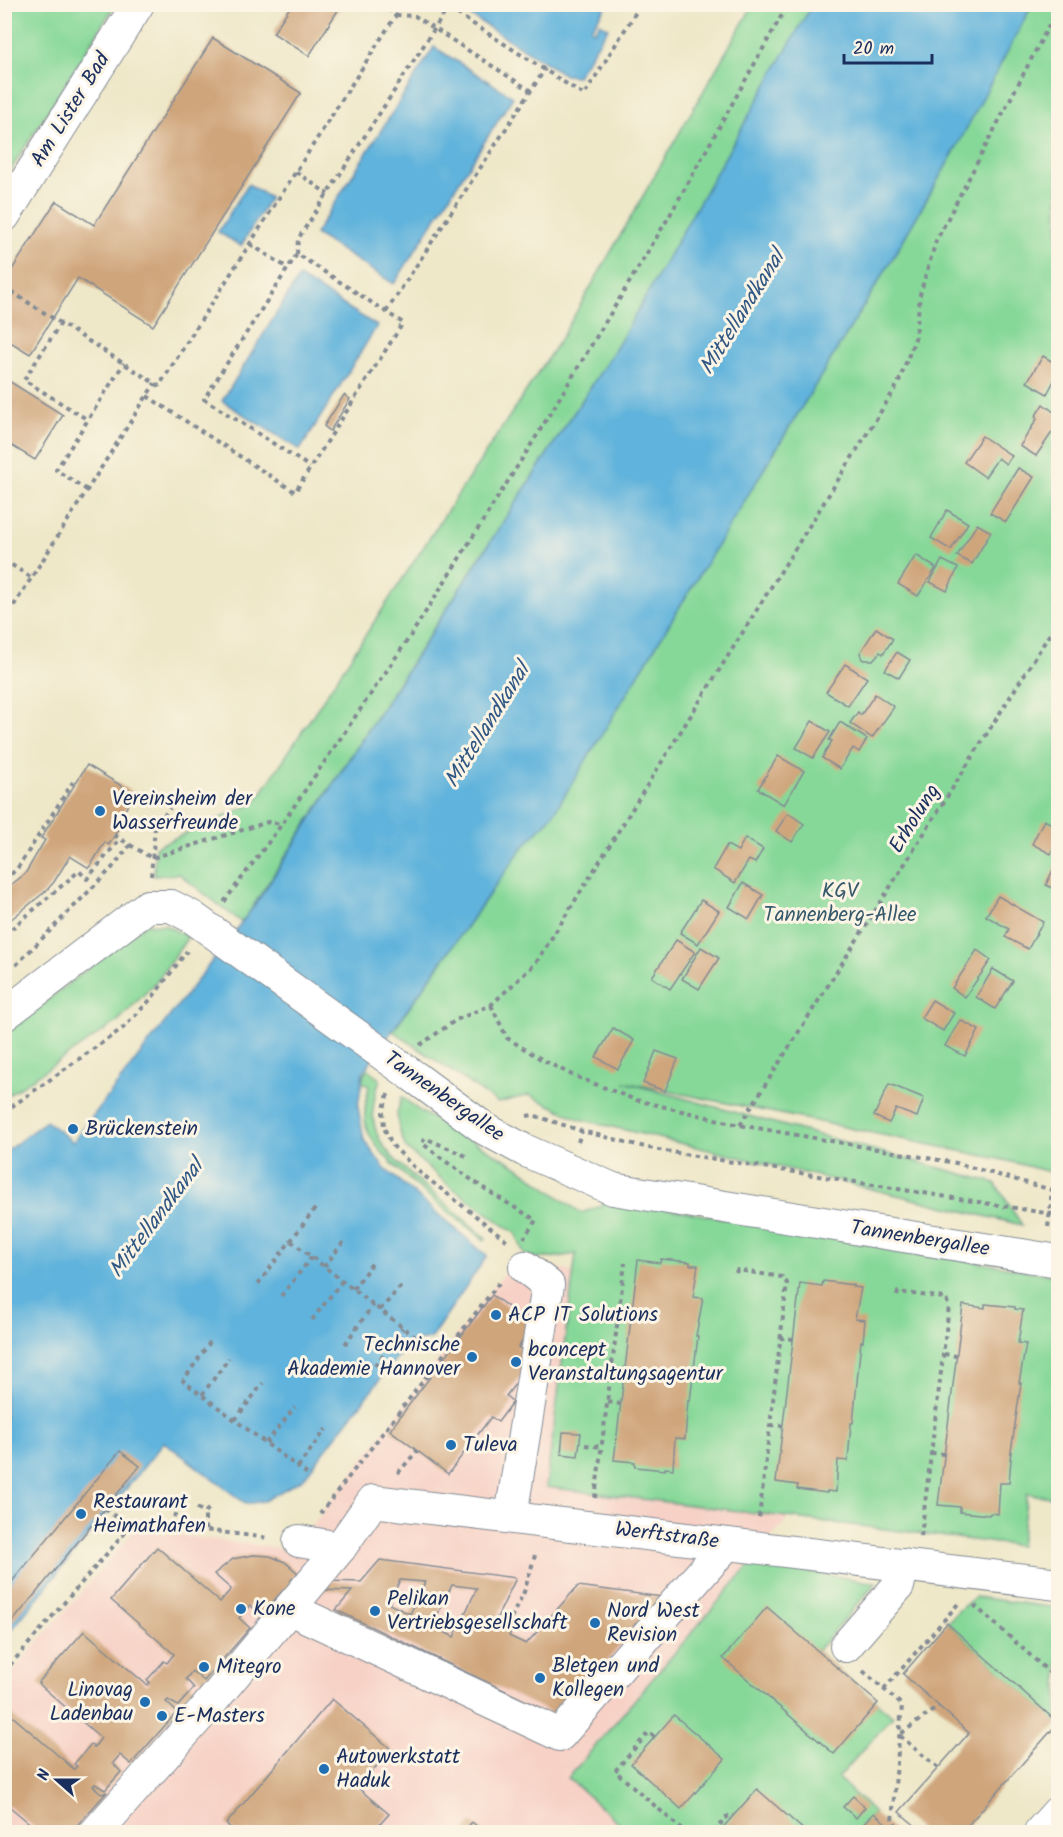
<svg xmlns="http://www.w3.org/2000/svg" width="1063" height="1837" font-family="Kalam,sans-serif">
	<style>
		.built { fill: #f7d1c6 }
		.green { fill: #86d898; stroke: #50847b; stroke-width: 1.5 }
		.water { fill: #60b3dc; stroke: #3e719d; stroke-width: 1.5 }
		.building { fill: #cfa57b; fill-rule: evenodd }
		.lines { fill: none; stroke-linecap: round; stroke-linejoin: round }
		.minor-casing { stroke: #848b93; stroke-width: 34 }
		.path { stroke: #848b93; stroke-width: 4; stroke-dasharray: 4.5 4.5; stroke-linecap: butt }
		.minor { stroke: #fff; stroke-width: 32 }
		.minor-bridge-casing { stroke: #848b93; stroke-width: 34; stroke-linecap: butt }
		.minor-bridge { stroke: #fff; stroke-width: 32 }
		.poi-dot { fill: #1f6fb2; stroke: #fcf5e5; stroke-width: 2 }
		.labels { text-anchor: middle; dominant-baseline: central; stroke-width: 6; stroke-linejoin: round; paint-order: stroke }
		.street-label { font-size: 21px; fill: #1b2f5e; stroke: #fcf5e5 }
		.poi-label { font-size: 21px; fill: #1b2f5e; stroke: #fcf5e5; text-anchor: start }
		.park-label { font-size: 21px; fill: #36596c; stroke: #fcf5e5 }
		.water-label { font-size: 22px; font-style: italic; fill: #305784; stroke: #fcf5e5 }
	</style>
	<rect width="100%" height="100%" fill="#fcf5e5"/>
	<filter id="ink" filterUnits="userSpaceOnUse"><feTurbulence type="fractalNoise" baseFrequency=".0167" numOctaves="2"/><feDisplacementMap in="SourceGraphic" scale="12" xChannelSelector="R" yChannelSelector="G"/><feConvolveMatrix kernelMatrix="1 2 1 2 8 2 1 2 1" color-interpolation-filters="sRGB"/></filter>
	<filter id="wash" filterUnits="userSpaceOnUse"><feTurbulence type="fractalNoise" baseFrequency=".008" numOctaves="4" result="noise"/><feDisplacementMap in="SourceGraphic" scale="24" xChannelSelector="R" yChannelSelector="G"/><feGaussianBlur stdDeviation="1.35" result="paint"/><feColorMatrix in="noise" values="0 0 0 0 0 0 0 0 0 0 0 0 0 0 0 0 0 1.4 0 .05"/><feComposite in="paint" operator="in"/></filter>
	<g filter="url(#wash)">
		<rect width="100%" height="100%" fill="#eee7c8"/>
		<polygon class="built" points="519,1254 573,1273 546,1487 789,1517 568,1778 629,1832 5,1832 5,1680 135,1530 294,1550"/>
		<g class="green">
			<polygon points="5,4 115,5 5,179 4,5"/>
			<polygon points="753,5 812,5 618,345 242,923 179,874 154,876 155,847 255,803 563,335"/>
			<polygon points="1032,5 1058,5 1058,1174 1004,1160 624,1082 995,1183 1022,1225 579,1119 529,1095 498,1103 393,1031 522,848 552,816 891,261 954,152"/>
			<polygon points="146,924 165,925 188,937 157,981 117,1022 5,1097 5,1033"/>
			<path d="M368,1069L380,1080C359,1134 388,1155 426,1187C446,1204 466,1221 486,1238L484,1240C454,1215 384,1166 368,1132C362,1118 366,1100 369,1086L362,1082L364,1074Z"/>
			<path d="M402,1097L421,1112L515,1165L581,1213L601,1206L606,1198L1058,1276V1498L1027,1494L1020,1546L546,1487L576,1254C559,1256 540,1262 524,1254L516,1234L447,1184L406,1148L399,1129L397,1113Z"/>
			<polygon points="752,1562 876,1583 817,1651 893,1716 838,1778 874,1813 856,1832 629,1832 568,1778"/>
			<polygon points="975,1597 1058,1608 1058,1724 947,1623 959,1610"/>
		</g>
		<g class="water">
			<polygon points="469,5 607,5 591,29 594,31 600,23 608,28 577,76 565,75 466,13"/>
			<polygon points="812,5 1032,5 954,152 891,261 552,816 522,848 363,1072 358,1107 364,1140 384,1168 487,1256 430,1339 414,1341 397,1357 303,1479 264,1501 246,1504 164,1442 5,1638 5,1152 46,1121 73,1142 255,905 618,345"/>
			<polygon points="434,47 513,97 394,284 315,234"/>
			<polygon points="248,184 270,198 241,246 218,232"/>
			<polygon points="299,277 377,326 300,450 222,401"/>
		</g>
		<g id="blocks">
			<g class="building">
				<polygon points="292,4 342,4 309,56 273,33"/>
				<polygon points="213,38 301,93 153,326 78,278 30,354 4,338 4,282 56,201 94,225"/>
				<polygon points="1043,356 1058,365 1058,373 1047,394 1027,382"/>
				<polygon points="4,378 63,415 35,460 4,441"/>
				<polygon points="344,395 350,399 330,431 324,426"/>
				<polygon points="1043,404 1058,415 1058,431 1057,433 1053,431 1036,456 1020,446 1037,419 1035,417"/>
				<polygon points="982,436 1012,456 1006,464 998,458 985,477 964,462"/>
				<polygon points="1018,468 1034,477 1006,522 990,513"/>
				<polygon points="947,510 968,523 951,550 931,538"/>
				<polygon points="977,524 991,532 972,564 957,556"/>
				<polygon points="916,555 936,568 918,596 898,584"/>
				<polygon points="942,560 958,568 947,591 930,582"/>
				<polygon points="876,628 893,639 883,654 880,652 873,660 864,660 862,659 860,653"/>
				<polygon points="897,652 910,660 899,678 885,670"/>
				<polygon points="845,664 867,678 848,706 826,692"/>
				<polygon points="875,694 894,707 872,738 850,723 858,712 861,715"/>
				<polygon points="812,721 830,732 813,758 796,748"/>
				<polygon points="840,722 867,739 859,752 853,748 840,769 822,758 832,741 829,740"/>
				<polygon points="778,756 804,771 784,805 758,789"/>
				<polygon points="87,765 135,794 116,824 120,826 109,845 105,842 89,868 70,856 54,882 46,891 4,925 4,890 25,874 45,840 41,838"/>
				<polygon points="788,813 804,824 792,842 776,831"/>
				<polygon points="1044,820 1058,827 1058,839 1051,854 1032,844"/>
				<polygon points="745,838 763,849 755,863 749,860 735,883 713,869 727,845 738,851"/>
				<polygon points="1058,859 1058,891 1046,885"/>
				<polygon points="743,883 763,895 749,919 729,907"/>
				<polygon points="998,896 1043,922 1028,949 1005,937 1009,929 986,916"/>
				<polygon points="701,900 719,911 698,944 680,933"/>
				<polygon points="676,940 695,952 670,989 652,977"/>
				<polygon points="701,947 719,958 699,989 682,979"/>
				<polygon points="977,950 991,960 965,997 952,988"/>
				<polygon points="993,969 1013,981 995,1009 976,997"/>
				<polygon points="932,1000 954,1013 943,1031 921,1018"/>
				<polygon points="960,1020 979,1030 965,1056 945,1046"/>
				<polygon points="613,1028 634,1040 618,1069 596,1057"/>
				<polygon points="656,1051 678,1059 665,1091 643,1083"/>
				<polygon points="889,1084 924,1098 917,1117 896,1109 889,1123 874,1116"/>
				<polygon points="661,1259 690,1262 690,1265 698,1265 693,1297 703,1298 696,1336 698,1336 690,1401 688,1400 685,1439 675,1438 673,1469 665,1468 665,1470 635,1467 635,1462 614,1460 638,1260 660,1263"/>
				<polygon points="823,1281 853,1285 853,1287 861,1288 855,1319 865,1320 863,1342 861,1341 853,1423 851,1423 848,1461 838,1460 836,1492 827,1491 827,1493 797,1489 798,1485 776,1482 800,1283 822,1286"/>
				<polygon points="492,1295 534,1326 518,1347 534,1359 506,1396 513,1402 498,1422 491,1417 448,1474 390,1430"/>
				<polygon points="985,1304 1015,1307 1015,1309 1023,1310 1018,1343 1026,1344 1019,1383 1021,1383 1010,1459 1011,1459 1009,1483 1000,1483 998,1514 990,1513 989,1515 960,1512 960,1507 938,1505 963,1305 985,1308"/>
				<polygon points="563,1432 581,1433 578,1456 561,1454"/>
				<polygon points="120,1451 140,1466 9,1626 5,1629 5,1590"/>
				<path d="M157,1547L220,1602L231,1589L214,1574L233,1559L253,1555L270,1556L285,1562L298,1573L291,1580L361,1582L380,1560L516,1578L492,1628L498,1630L502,1623L512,1628L509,1636L526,1644L578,1586L663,1597L558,1716L336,1610L352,1591L284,1589L261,1615L250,1605L244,1612L239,1618L250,1628L204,1681L192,1671L186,1679L194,1688L178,1706L168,1700L166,1702L177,1712L131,1764L120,1755L113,1763L121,1772L105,1790L95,1784L93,1786L102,1794L107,1792L71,1832H40L4,1802V1722L11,1715L74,1769L77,1766L74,1764L91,1744L94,1747L101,1738L38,1683L84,1631L147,1685L150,1682L147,1680L164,1661L167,1663L174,1654L111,1600ZM400,1580L425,1582L410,1614L389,1604ZM452,1585L477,1588L454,1637L432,1626Z"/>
				<polygon points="767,1607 878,1703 834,1754 723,1658"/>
				<polygon points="947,1623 1058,1723 962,1832 923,1832 899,1812 969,1733 903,1674"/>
				<polygon points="332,1699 391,1749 358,1788 389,1814 373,1832 236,1832 226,1824"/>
				<polygon points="674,1715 725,1759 681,1809 631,1764"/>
				<polygon points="757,1789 806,1832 719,1832"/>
				<polygon points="853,1796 865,1807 856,1818 843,1807"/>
				<polygon points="874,1813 888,1825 896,1832 856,1832"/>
				<polygon points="472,1822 484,1832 463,1832"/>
			</g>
		</g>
	</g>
	<g filter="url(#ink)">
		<use href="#blocks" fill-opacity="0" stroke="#848b93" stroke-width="1.5"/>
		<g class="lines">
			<g class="minor-casing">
				<g id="minor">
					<polyline points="4,216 138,4"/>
					<polyline points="4,1015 148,906 171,906 192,917"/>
					<polyline points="416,1078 485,1129 524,1150 613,1189 1058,1261"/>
					<polyline points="511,1516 548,1285 525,1267"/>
					<polyline points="299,1541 340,1548 373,1501 1058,1584"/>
					<polyline points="290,1609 560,1735 727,1544"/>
					<polyline points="846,1646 898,1586 903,1565"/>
					<polyline points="96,1832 203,1712 340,1548"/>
					<polyline points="1040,1832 1058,1812"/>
				</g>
			</g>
			<g class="path">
				<polyline points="442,4 584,95 641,4"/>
				<polyline points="396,15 415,16 531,91"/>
				<polyline points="296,172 328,194"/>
				<polyline points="250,244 288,268"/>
				<polyline points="297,254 298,239 448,8"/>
				<polyline points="4,287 159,386 396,15 380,4"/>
				<polyline points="386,312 545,69"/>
				<polyline points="61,323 24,380 88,420"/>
				<polyline points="147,396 295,492 403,323 297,254 204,399 310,467"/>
				<polyline points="87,490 56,470 124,363"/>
				<polyline points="4,560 32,578"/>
				<polyline points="4,621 155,383"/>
				<polyline points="130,845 152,858 268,822 282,824"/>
				<polyline points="151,876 155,826 170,808"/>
				<polyline points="4,880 17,869 73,782"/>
				<polyline points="224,902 282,824 411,635 539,432 670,215 788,4"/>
				<polyline points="6,924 10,930 79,871 87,879 120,839"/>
				<polyline points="16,965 112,868 130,845 111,833"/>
				<polyline points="491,1005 507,1038 541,1059 572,1075 636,1100 740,1125 956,1163 1052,1190 1048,1228"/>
				<polyline points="420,1045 456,1020 491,1005 536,963 898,384 916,336 920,294 936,241 1058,8"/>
				<polyline points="388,1094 383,1112 384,1128 393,1146 418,1171 509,1242"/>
				<polyline points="4,1112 123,1028 152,998 187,951"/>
				<polyline points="527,1116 533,1115 582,1131 653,1149 1058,1215"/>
				<polyline points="740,1125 1058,621"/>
				<polyline points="578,1142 582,1131"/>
				<path d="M466,1156L425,1138L422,1143C458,1172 496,1197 536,1220L524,1238"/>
				<polyline points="1052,1190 1058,1181"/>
				<polyline points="291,1241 419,1340"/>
				<polyline points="324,1267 345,1240"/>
				<polyline points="736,1273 737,1270 782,1277 787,1283 759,1518"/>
				<polyline points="258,1284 317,1206"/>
				<polyline points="353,1289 373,1262"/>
				<polyline points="281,1296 312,1257"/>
				<polyline points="897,1296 898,1292 945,1298 949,1306 921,1536"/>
				<polyline points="380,1310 403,1284"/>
				<polyline points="619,1315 631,1316"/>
				<polyline points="312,1320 342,1281"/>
				<polyline points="780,1338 794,1339"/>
				<polyline points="210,1342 183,1381 307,1474"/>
				<polyline points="345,1344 373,1305"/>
				<polyline points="944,1354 956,1356"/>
				<polyline points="375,1366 403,1328"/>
				<polyline points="202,1395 229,1358"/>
				<polyline points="608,1402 620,1404"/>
				<polyline points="235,1420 263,1383"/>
				<polyline points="770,1425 783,1426"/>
				<polyline points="266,1443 295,1407"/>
				<polyline points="585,1445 602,1447"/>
				<polyline points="931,1453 944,1454"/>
				<polyline points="298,1467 326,1429"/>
				<polyline points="398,1473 417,1451"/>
				<polyline points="595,1498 625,1263"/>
				<polyline points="197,1508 205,1512 210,1508"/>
				<polyline points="105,1509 130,1527"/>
				<polyline points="320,1514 499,1283"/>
				<polyline points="172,1526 176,1510"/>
				<polyline points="205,1530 205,1512"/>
				<polyline points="1057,1554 1058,1537"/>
				<polyline points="974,1605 1058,1680"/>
				<polyline points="507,1626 524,1592 536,1552"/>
				<polyline points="863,1671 902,1705 892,1821 904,1832"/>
				<polyline points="4,1672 130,1527 137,1525 163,1525 269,1538"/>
				<polyline points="884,1689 958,1604"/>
				<polyline points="654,1737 649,1732 615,1771 685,1832"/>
				<polyline points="938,1768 899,1735 939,1706"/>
				<polyline points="713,1832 728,1816 731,1819"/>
			</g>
			<use href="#minor" class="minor"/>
			<g class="minor-bridge-casing">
				<polyline id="minor-bridge" points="192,917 416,1078"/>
			</g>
			<use href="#minor-bridge" class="minor-bridge"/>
		</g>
	</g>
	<g class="poi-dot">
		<circle cx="100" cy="811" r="6"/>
		<circle cx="73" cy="1129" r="6"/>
		<circle cx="496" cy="1315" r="6"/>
		<circle cx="472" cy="1357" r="6"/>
		<circle cx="516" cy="1362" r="6"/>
		<circle cx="451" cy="1445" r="6"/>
		<circle cx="81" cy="1514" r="6"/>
		<circle cx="241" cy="1609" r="6"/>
		<circle cx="375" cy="1611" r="6"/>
		<circle cx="595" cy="1623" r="6"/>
		<circle cx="204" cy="1667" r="6"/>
		<circle cx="540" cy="1678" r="6"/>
		<circle cx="145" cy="1702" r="6"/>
		<circle cx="162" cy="1716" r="6"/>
		<circle cx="324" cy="1769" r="6"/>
	</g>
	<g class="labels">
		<g class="street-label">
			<text transform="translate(71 110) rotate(-58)">Am Lister Bad</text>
			<text transform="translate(915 819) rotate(-58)">Erholung</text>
			<text transform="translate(444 1097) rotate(35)">Tannenbergallee</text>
			<text transform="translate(920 1239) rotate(9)">Tannenbergallee</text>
			<text transform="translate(667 1536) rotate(7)">Werftstraße</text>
		</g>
		<g class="poi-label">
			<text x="112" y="799">Vereinsheim der<tspan x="112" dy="24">Wasserfreunde</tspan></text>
			<text x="85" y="1129">Brückenstein</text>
			<text x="508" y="1315">ACP IT Solutions</text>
			<text x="460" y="1345" text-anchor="end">Technische<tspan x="460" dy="24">Akademie Hannover</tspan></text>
			<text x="528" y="1350">bconcept<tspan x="528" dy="24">Veranstaltungsagentur</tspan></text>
			<text x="463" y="1445">Tuleva</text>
			<text x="93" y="1502">Restaurant<tspan x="93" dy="24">Heimathafen</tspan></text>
			<text x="387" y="1599">Pelikan<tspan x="387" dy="24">Vertriebsgesellschaft</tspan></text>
			<text x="253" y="1609">Kone</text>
			<text x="607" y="1611">Nord West<tspan x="607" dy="24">Revision</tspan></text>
			<text x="552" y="1666">Bletgen und<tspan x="552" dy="24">Kollegen</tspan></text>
			<text x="216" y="1667">Mitegro</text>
			<text x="133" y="1690" text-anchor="end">Linovag<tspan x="133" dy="24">Ladenbau</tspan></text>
			<text x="174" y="1716">E-Masters</text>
			<text x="336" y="1757">Autowerkstatt<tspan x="336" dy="24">Haduk</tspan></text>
		</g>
		<g class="park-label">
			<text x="840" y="891">KGV<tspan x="840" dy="24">Tannenberg-Allee</tspan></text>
		</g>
		<g class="water-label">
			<text transform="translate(743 313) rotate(-58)">Mittellandkanal</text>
			<text transform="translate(488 726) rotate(-58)">Mittellandkanal</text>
			<text transform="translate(157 1219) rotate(-53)">Mittellandkanal</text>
		</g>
	</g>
	<rect width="1063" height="1837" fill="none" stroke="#fcf5e5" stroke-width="24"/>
	<g transform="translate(57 1780) rotate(291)" stroke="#fcf5e5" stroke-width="4.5" paint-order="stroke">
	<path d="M0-4.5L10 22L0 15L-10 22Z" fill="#1b2f5e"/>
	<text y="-9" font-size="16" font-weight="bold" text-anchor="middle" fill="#1b2f5e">N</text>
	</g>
	<path d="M844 54v9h88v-9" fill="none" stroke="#1b2f5e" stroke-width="3"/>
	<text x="853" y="54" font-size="18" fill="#1b2f5e" stroke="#fcf5e5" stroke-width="4.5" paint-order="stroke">20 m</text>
</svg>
